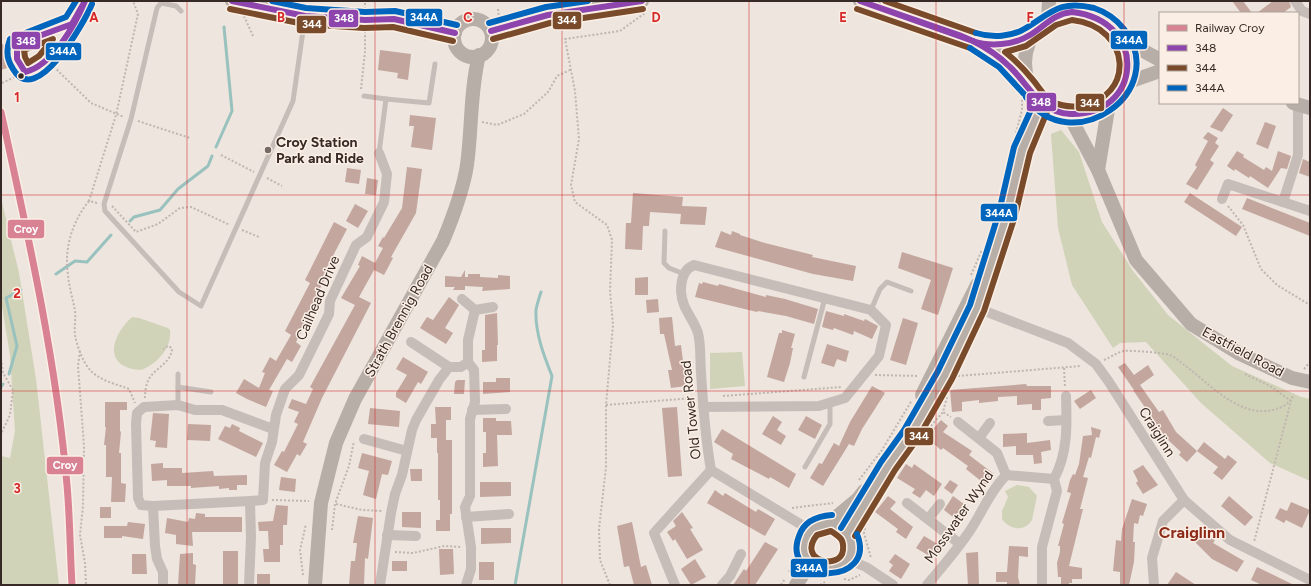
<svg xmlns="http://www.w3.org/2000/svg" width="1311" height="586" font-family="Figtree,sans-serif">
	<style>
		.green { fill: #d0d3b7 }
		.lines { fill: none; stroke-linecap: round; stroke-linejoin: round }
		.stream { stroke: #99c2be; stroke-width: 3 }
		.building { fill: #c3a69e }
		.path { stroke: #bfb6b0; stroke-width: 2; stroke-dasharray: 2 2; stroke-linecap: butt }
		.lane { stroke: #c6bdb8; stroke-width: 5 }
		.street { stroke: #c6bdb8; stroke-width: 10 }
		.secondary { stroke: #b7aea8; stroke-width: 14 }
		.bus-1-casing { stroke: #fbefe5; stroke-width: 9 }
		.bus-2-casing { stroke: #fbefe5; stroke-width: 9 }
		.bus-3-casing { stroke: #fbefe5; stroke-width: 9 }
		.bus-1 { stroke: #8e44ad; stroke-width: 6 }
		.bus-2 { stroke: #7a4b2a; stroke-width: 6 }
		.bus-3 { stroke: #0065bd; stroke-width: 6 }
		.rail-1-casing { stroke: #fbefe5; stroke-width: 10 }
		.rail-1 { stroke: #d88294; stroke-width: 7 }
		.grid { fill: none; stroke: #d62828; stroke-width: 1; stroke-opacity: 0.55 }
		.bus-dot { fill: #372a26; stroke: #fbefe5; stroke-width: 1.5 }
		.poi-dot { fill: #776b66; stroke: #fbefe5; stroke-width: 1.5 }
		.labels { text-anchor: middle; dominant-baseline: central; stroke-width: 3; stroke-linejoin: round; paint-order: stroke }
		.poi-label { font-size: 14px; font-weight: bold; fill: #372a26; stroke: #fbefe5; text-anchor: start }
		.street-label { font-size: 14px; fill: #372a26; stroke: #fbefe5 }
		.quarter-label { font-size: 16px; font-weight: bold; fill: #8d2a18; stroke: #fbefe5 }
		.grid-label { font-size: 13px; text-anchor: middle; font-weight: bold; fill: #d62828; stroke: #fbefe5; stroke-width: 3; stroke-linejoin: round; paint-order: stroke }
		.line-badge { stroke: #fbefe5; stroke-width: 1.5 }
		.badge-label { font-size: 11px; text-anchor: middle; font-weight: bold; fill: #fff }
	</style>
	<rect width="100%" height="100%" fill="#ede5de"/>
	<g class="green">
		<polygon points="1061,130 1079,152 1102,222 1133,271 1168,315 1232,366 1301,397 1310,399 1310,481 1270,463 1201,403 1146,342 1120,343 1113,348 1072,285 1058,228 1051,134"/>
		<polygon points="1,198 19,273 36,379 59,585 1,585 1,456 10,458 15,431 10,355 1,301"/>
		<path d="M132,317L139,318L168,328L170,330C172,348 157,364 141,370C103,368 110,337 132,317Z"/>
		<polygon points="742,352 745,386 710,389 710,353"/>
		<path d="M1017,485L1029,487L1037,496L1032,520C1024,533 1009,529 1002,519V511L1008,497L1005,491Z"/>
	</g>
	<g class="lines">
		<g class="stream">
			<polyline points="216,147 232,111 224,27"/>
			<polyline points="130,221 134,217 160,210 178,189 208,166 212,156"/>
			<polyline points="56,274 75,261 87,262 111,235"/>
			<polyline points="9,374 17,346 6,298 21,290"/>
			<polyline points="1,387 3,384"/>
			<path d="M515,585L552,376C544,356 535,333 536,310C537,304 539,298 541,292"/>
		</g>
	</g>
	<g class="building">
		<polygon points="1232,1 1243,1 1252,13 1241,13"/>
		<polygon points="1273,1 1289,1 1291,7 1283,13 1257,13"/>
		<polygon points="1,44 3,44 10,67 1,70"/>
		<polygon points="380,50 411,54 408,80 397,78 398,73 378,70"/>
		<polygon points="1223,108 1233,115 1222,132 1210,127"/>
		<polygon points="410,115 436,118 432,150 411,147 414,126 409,126"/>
		<polygon points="1265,122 1276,126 1268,149 1256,144"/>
		<polygon points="1208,132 1218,138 1215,143 1219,146 1210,160 1214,163 1197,190 1186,184 1197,167 1195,165 1208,141 1203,138"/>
		<polygon points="1237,151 1244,155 1243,157 1264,170 1266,167 1272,171 1278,151 1291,156 1287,169 1281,168 1268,188 1250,176 1249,178 1235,169 1234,171 1227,166"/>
		<polygon points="1303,159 1310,162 1310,177 1299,173"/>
		<polygon points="407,167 422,169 416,213 391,257 393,258 384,275 374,270 359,297 371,303 322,398 303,442 307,444 300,456 297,454 287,472 274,465 282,451 284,452 298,424 294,422 299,412 288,408 292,399 306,404 313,389 310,387 355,305 341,298 360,266 358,265 362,256 375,263 383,248 378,246 383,237 384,238 402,208"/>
		<polygon points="347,168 361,170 359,184 345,182"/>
		<polygon points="367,178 378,180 376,195 365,194"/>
		<polygon points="633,193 683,197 682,206 707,207 705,225 680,224 681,214 650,212 649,226 643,226 642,250 625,249 626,223 631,223"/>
		<polygon points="1190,193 1242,227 1236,236 1184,202"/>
		<polygon points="1247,198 1310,223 1310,236 1242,209"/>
		<polygon points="355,204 368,211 358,228 346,221"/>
		<polygon points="334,222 347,229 325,271 328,273 317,294 320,296 296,342 301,346 292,362 287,359 269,390 273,391 266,407 247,399 236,393 244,379 259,388 265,373 262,372 270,357 276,361 291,335 285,331 310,283 305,280"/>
		<polygon points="721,231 731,235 732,231 740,234 740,235 765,243 813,255 812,257 856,266 853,281 813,274 715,247"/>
		<polygon points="902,252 953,268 938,315 921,309 931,280 898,268"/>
		<polygon points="465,270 465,277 468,277 468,274 480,274 480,277 498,278 498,275 510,276 510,289 482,291 483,287 465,286 465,290 453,290 455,287 445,287 445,276 461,277"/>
		<polygon points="648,277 648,295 635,295 635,278"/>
		<polygon points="703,282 718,286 719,284 766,297 766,295 785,299 818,309 814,324 786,316 758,311 757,312 695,297 699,283 702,284"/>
		<polygon points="449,297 459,305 445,328 453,333 446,344 420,328 427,317 433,320"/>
		<polygon points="658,299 659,312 647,313 646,300"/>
		<polygon points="826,311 844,316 844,314 864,321 865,319 878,326 872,339 854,331 853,335 834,328 833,330 822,327"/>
		<polygon points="497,313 498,345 497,345 497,361 482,362 482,350 485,350 485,315"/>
		<polygon points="672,317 675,346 681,345 686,386 671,388 668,370 672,370 664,334 660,334 659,318"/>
		<polygon points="903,318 918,323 906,365 890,360"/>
		<polygon points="782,330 795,334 791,348 793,348 790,363 784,382 767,377 779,333 782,333"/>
		<polygon points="827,344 849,351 846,362 837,359 834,367 821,363"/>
		<polygon points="403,357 428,372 421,384 418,382 406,403 396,397 396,393 407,375 396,369"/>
		<polygon points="1125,363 1134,375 1148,365 1154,375 1140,385 1159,412 1163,410 1176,432 1197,451 1187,462 1179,455 1181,452 1166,438 1133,390 1134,390 1118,367"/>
		<polygon points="496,378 510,378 510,392 483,394 483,382 496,382"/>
		<polygon points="457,380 465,380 464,394 454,394 455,382"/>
		<polygon points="1026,384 1027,386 1051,386 1051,398 1041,399 1041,410 1032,410 1032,404 1017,405 1017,396 998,397 998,401 979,403 979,400 962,402 962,411 952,412 950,390"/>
		<polygon points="872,386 885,393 862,429 854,446 849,444 823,486 810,478 819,463 822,464 834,443 839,446 850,422"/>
		<polygon points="1091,390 1096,398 1080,409 1074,401"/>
		<polygon points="105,402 127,402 127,410 120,410 120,431 121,432 119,453 121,453 121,483 126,484 125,502 111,502 112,477 106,477 106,445 104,445 106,427 105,427"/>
		<polygon points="435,407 451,407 451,420 446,420 446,440 452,440 452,514 450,514 450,531 436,531 436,520 440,520 440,500 438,500 438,453 437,453 437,438 431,438 431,424 436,424"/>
		<polygon points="677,407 682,476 668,477 662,408"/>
		<polygon points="370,408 400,411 399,427 368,424"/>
		<polygon points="153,413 169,414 167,448 155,447 156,441 150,440"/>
		<polygon points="773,416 782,422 777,430 786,436 781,445 762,434"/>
		<polygon points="806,416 822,425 815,439 798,430"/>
		<polygon points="483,418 496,418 496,421 511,421 512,435 497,435 498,466 483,467 483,453 486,453 486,432 483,432"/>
		<polygon points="941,420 948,426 943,432 972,451 969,455 994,474 986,485 966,469 968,466 943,448 941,450 926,437"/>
		<polygon points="188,424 211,425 210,441 187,440"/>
		<polygon points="232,424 240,428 239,431 263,443 256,457 218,439 225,426 230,428"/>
		<polygon points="1091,427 1101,430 1099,438 1096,437 1091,458 1089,457 1083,477 1088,478 1080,509 1083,509 1069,566 1082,568 1082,579 1072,579 1072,583 1069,583 1069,585 1061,585 1061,577 1058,577 1057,563 1060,552 1060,546 1058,546 1064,524 1062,523 1071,493 1067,492 1070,480 1073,474 1075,475 1079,464 1083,436 1092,435"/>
		<polygon points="722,429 796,474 789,488 770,477 769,479 731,459 733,454 714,442"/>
		<polygon points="1027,433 1027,443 1050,440 1051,450 1041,452 1042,463 1034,464 1033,455 1016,455 1016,446 1003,447 1003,434"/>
		<polygon points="1204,442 1225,459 1228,455 1237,462 1222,480 1213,473 1218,467 1197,451"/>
		<polygon points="362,453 392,461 388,475 382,474 376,499 363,495 369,471 358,468"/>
		<polygon points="163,463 163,468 182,468 182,473 213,471 214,476 247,475 247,485 237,485 237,490 229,490 229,488 219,489 219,486 191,488 191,486 167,486 167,480 152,481 151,464"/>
		<polygon points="906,464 912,468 914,464 942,484 934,496 926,490 920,498 912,493 915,489 897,478"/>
		<polygon points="1143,465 1158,485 1143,494 1136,483 1138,481 1133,471"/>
		<polygon points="410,469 422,469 422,481 411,481"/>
		<polygon points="281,477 296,479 295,492 279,490"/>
		<polygon points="950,480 958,485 952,494 944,488"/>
		<polygon points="480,482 511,482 511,496 480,497"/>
		<polygon points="715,490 723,496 725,493 756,512 758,509 775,519 765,536 707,503"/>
		<polygon points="888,496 896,502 890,509 913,527 906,539 896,532 898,529 875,512"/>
		<polygon points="953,496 968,507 958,521 944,510"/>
		<polygon points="1229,496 1253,517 1245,526 1221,506"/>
		<polygon points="1132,499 1147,504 1143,516 1140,515 1138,524 1134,523 1133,542 1135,542 1134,562 1129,585 1120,585 1120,572 1113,571 1116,540 1121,541 1122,529"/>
		<polygon points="1291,502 1310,510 1302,528 1286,520 1284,523 1275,518 1280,508 1287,511"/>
		<polygon points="276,505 288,506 287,525 283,525 283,545 280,545 280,562 264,562 263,549 269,549 268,531 259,531 258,522 273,521"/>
		<rect x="100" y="507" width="11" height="11"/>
		<polygon points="402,512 421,512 421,528 402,527"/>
		<polygon points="682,512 693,528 690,529 703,550 687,559 675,539 673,541 667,532 676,526 673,521"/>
		<polygon points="196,513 205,514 205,517 242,517 242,532 192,532 193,546 176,544 176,535 165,533 167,518 188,522 189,518 195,519"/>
		<polygon points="358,516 373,518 368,559 365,558 364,585 349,585 351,561 355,561 357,543 353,543"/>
		<polygon points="128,522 145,524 143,539 122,536 122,538 104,538 104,526 127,526"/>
		<polygon points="632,522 641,567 646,565 652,585 634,585 629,566 624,567 617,526"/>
		<polygon points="1201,527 1215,540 1213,543 1244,561 1237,572 1212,559 1190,537"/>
		<polygon points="481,528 511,528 511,543 481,544"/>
		<polygon points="924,536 941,546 933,558 916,548"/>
		<polygon points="765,542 778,549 755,585 733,585 744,569 746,571"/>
		<polygon points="1009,546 1028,547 1028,557 1019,556 1018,577 1020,585 1007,585 1007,582 996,582 996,572 1007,572"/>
		<polygon points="439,549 453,549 454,574 440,575"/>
		<rect x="223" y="551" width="15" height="34"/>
		<polygon points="978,552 979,585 968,585 966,553"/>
		<polygon points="193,553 193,564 196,565 195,585 178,585 180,554"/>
		<polygon points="132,554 146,554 147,574 132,574"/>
		<polygon points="895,554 910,564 901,579 889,571 893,565 889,562"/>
		<polygon points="695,559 706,577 691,585 681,569"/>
		<rect x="392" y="561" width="15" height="10"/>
		<rect x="479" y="562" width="15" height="18"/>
		<polygon points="1257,567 1294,585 1262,585 1251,580"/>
		<polygon points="1176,572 1196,585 1167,585"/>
		<rect x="257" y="574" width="13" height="11"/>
	</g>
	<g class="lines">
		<g class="path">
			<polyline points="365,9 365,1"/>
			<polyline points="498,9 499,18"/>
			<polyline points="244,16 253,36"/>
			<polyline points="51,64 91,103 124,117"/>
			<polyline points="2,83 19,75"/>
			<polyline points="361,89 365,52 365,32"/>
			<polyline points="138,121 190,138"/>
			<polyline points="482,122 497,125 524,114 548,92 557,76 570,70"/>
			<polyline points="1016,133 1022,110 1022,96"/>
			<polyline points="221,155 254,172"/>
			<polyline points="267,178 282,186"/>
			<path d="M89,201C72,222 64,248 68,275C69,287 73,299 75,311C76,319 74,327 75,335C77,346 83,363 91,371C101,381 116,384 129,389L135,403"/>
			<polyline points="97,203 89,201 116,115 138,14 133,1"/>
			<polyline points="112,206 136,232 158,224 180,208 191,207 230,225"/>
			<polyline points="1228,206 1243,225 1261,269 1277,285 1310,305"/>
			<polyline points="242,230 259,237"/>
			<polyline points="971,275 982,250"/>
			<polyline points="80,351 78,366 84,446 83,506 80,535 85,563 86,585"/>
			<polyline points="1,359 3,373 13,390 10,415 1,434"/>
			<path d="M1104,360C1111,357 1118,352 1124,351C1129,350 1166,353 1170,355C1175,357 1179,361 1183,364C1208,382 1238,418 1273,410C1284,407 1289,404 1294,394"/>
			<polyline points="1064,368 1065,387"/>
			<polyline points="1304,369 1310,362"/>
			<polyline points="1245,374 1270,386 1291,401 1254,542"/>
			<polyline points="875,375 919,376"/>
			<polyline points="958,376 1081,366"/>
			<polyline points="723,396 842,387"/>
			<polyline points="947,397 943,412 951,417"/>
			<path d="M145,398C145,391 146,382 151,376C158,367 172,361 172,348L168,346L163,349"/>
			<polyline points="606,405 693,398"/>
			<polyline points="931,426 943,412"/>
			<polyline points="859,480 882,450 912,400"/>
			<polyline points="272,500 309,501"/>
			<polyline points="336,504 362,510 382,511"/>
			<polyline points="792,508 833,503"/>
			<polyline points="865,528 864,533 871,558"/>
			<polyline points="332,530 335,504 349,466 354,441"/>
			<polyline points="395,552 413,553 444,546 461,547"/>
			<polyline points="789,572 794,562"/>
			<polyline points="303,575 300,550 306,524"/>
			<polyline points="844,579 849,580 860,575"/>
			<polyline points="610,585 600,560 599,529 606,467 606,405 613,325 610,291 612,240 607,225 575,202 571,185 579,139 575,91 565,39 620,31 645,13"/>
			<polyline points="781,585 785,579"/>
			<polyline points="820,585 825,582"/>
		</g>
		<g class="lane">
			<polyline points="181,11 176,6 161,3 157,8 131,119 104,204 105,211 179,292 201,306 293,101 305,17"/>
			<path d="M72,24L17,44C14,55 17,64 25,72C29,71 36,70 39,67C52,58 80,16 85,1"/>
			<polyline points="364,96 386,99"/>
			<polyline points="379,153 386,99 429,103 435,64"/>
			<polyline points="665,231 664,263 669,268 684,274"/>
			<polyline points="871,310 880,289 887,282 911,291"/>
			<polyline points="178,374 178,405"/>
			<polyline points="804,377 825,298"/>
			<polyline points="178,387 211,392"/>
			<polyline points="805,467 830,424 830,403"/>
		</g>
		<g class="street">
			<polyline points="1295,1 1302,11 1310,14"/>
			<polyline points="1222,199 1228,184 1310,211"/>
			<polyline points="1283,202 1298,155 1298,105"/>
			<polyline points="462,299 475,310 468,340 468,362 474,370 475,402 470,419 470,496 465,507 471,547 471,569 466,585"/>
			<polyline points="977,308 1068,343 1096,364 1109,382 1184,500 1230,540 1310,580"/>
			<polyline points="475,310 493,307"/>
			<polyline points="411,342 449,367"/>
			<path d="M703,407L819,406L845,398L879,356L886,325L871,310L694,265C684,269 681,280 681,291C682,310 693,317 698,333C701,344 700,360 701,372C703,405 705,437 711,470L810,530"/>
			<polyline points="472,410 506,409"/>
			<polyline points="1048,421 1066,420"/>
			<polyline points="958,422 997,453 1006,475"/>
			<polyline points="979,438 990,423"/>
			<polyline points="364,439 407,451"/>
			<path d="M1054,479C1068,453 1067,425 1066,396"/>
			<polyline points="907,503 960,544"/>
			<polyline points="153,506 250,501"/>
			<polyline points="466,517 509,514"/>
			<polyline points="928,519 940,504"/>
			<polyline points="387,535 416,536"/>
			<polyline points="849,560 866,567 893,585"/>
			<polyline points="163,585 163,572 157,559 155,546 153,506 141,505 138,498 136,424 137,413 144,407 178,405 195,410 222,410 273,429"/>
			<polyline points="249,585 251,537 250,501 263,500 265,463 272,442 276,415 285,389 299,375 329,314 330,301 356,245 367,237 384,202 387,174 379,153"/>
			<polyline points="380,585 391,513 395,494 402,475 412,430 416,420 439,380 449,367 461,367 468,362"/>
			<polyline points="675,585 654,533 711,470"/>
			<polyline points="722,585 730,576 741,554"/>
			<path d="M927,585C942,567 958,549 971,529C984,509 989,493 1006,475L1054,479"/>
			<polyline points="1042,585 1042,547 1057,491 1054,479"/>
			<polyline points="1154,585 1152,558 1163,521 1184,500"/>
		</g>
		<g class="secondary">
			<polyline points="232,1 305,16 365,20 394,19 455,33"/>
			<path d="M860,1L976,42C1001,46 1012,43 1035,32"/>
			<circle cx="1076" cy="63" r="51"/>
			<circle cx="473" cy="38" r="19"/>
			<polyline points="1048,20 1049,1"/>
			<polyline points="491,31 548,15 642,1"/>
			<polyline points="1122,39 1160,60"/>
			<polyline points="979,44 1011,67 1027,85"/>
			<polyline points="1123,84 1160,71"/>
			<polyline points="1293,103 1310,108"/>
			<polyline points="1069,115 1098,170 1136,260 1191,324 1240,354 1292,378 1310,382"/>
			<polyline points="1098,170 1109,103"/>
			<polyline points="922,395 977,285"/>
			<polyline points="829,523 858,499 864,491"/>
			<path d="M833,523L848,532C849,535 851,539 852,543C857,586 785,573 807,536C813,525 821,524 833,523Z"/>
			<polyline points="848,532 888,466 911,434 945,375 977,308 1007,214 1022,150 1042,104"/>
			<path d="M315,585L321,503L336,443L355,399L443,241C453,217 463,191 467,165C472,129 470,91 479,55"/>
			<polyline points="796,585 810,564"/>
		</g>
		<g class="bus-1-casing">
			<g id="bus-1">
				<path d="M85,1C75,25 52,66 25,72L17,59V44L72,24Z"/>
				<polyline points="232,1 305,16 365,20 394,19 455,33"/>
				<polygon points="860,1 959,35 973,41"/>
				<path d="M1072,12C1151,21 1141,117 1070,114C1040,113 1029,85 1010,67C999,56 987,48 973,41C990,47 1014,45 1030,35C1045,26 1053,14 1072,12Z"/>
				<polyline points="491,31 548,15 642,1"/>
			</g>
		</g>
		<g class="bus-2-casing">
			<g id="bus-2">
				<polyline points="885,1 976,33"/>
				<polyline points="230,9 304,24 364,28 393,27 453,41"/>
				<polyline points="857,9 970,48"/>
				<path d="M1072,20C1133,27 1135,98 1080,106C1071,107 1061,106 1053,102C1044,97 1039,87 1033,80C1024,69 1015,60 1005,52L1026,46L1056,25Z"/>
				<polygon points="53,39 39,56 28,63 25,57 24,50"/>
				<polyline points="493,39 550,23 643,9"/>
				<path d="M831,531C840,537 844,539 843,550C841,571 796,561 817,535Z"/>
				<polyline points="855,536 895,470 918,438 952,379 984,311 1015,216 1030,153 1049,107"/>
			</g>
		</g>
		<g class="bus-3-casing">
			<g id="bus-3">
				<path d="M76,1L66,17L10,39C6,49 7,60 13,69C36,109 84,23 92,4"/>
				<polyline points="272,1 306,8 365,12 395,11 457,25"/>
				<polyline points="489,23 546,7 588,1"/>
				<path d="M976,33C992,38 1012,37 1026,28C1052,12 1060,0 1094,8C1106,12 1116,19 1124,29C1172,92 1070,161 1026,97"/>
				<polyline points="970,48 999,67 1024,94"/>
				<path d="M832,515C817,516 804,521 799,536C780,586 878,586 857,534"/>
				<polyline points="841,528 881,462 904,430 938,371 970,305 999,212 1014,147 1035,101"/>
			</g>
		</g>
		<use href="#bus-1" class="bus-1"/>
		<use href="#bus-2" class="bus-2"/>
		<use href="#bus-3" class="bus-3"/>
		<g class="rail-1-casing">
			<path id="rail-1" d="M1,112C28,235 56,359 67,485C70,518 70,552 72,585"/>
		</g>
		<use href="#rail-1" class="rail-1"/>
	</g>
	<path class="grid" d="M187,1V585M375,1V585M562,1V585M749,1V585M936,1V585M1124,1V585M1,195H1310M1,391H1310"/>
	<circle class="bus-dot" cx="21" cy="76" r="3.5"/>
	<circle class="poi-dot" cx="268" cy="150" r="4"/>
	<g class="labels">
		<g class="poi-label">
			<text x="276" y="142">Croy Station<tspan x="276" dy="16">Park and Ride</tspan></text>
		</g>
		<g class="street-label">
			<text transform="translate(318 298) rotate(-67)">Cailhead Drive</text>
			<text transform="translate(399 321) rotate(-61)">Strath Brennig Road</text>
			<text transform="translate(1243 352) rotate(28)">Eastfield Road</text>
			<text transform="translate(691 410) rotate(-96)">Old Tower Road</text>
			<text transform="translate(1157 432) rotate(58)">Craiglinn</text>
			<text transform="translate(959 517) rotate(-55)">Mosswater Wynd</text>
		</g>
		<g class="quarter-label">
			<text x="1192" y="532">Craiglinn</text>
		</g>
	</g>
	<g class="grid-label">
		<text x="94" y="22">A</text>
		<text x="281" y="22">B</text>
		<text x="468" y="22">C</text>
		<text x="656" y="22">D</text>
		<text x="843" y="22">E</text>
		<text x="1030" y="22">F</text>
		<text x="17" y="102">1</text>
		<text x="17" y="298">2</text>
		<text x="17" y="493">3</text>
	</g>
	<g class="line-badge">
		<rect x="405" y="8" width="38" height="19" rx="4" fill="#0065bd"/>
		<rect x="328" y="9" width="31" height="19" rx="4" fill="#8e44ad"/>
		<rect x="552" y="11" width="30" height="19" rx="4" fill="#7a4b2a"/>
		<rect x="296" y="15" width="31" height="19" rx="4" fill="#7a4b2a"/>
		<rect x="1110" y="30" width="38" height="20" rx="4" fill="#0065bd"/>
		<rect x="11" y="31" width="30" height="19" rx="4" fill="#8e44ad"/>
		<rect x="45" y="42" width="37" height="19" rx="4" fill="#0065bd"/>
		<rect x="1026" y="92" width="31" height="20" rx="4" fill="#8e44ad"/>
		<rect x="1075" y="93" width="30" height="19" rx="4" fill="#7a4b2a"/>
		<rect x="980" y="203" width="38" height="19" rx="4" fill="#0065bd"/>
		<rect x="7" y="219" width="38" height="20" rx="4" fill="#d88294"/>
		<rect x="904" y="427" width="30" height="19" rx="4" fill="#7a4b2a"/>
		<rect x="46" y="456" width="38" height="19" rx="4" fill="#d88294"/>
		<rect x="790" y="558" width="38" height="20" rx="4" fill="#0065bd"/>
	</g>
	<g class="badge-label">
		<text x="424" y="21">344A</text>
		<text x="344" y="22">348</text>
		<text x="567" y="24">344</text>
		<text x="312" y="28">344</text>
		<text x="1129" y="44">344A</text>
		<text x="26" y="45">348</text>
		<text x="63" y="55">344A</text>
		<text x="1041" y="106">348</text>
		<text x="1090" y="107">344</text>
		<text x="999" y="217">344A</text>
		<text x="26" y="233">Croy</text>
		<text x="919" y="440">344</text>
		<text x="65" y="469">Croy</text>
		<text x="809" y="572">344A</text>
	</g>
	<rect width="1311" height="586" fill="none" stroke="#372a26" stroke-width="4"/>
	<rect x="1159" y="12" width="140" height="92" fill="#fbefe5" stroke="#ada099"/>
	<rect x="1167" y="25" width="20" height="6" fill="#d88294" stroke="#ada099"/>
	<text x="1195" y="32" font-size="12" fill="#372a26">Railway Croy</text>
	<rect x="1167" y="45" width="20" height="6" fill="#8e44ad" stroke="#ada099"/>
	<text x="1195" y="52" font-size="12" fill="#372a26">348</text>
	<rect x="1167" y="65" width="20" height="6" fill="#7a4b2a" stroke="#ada099"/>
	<text x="1195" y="72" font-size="12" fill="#372a26">344</text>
	<rect x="1167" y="85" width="20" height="6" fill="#0065bd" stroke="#ada099"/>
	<text x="1195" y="92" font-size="12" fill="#372a26">344A</text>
</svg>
